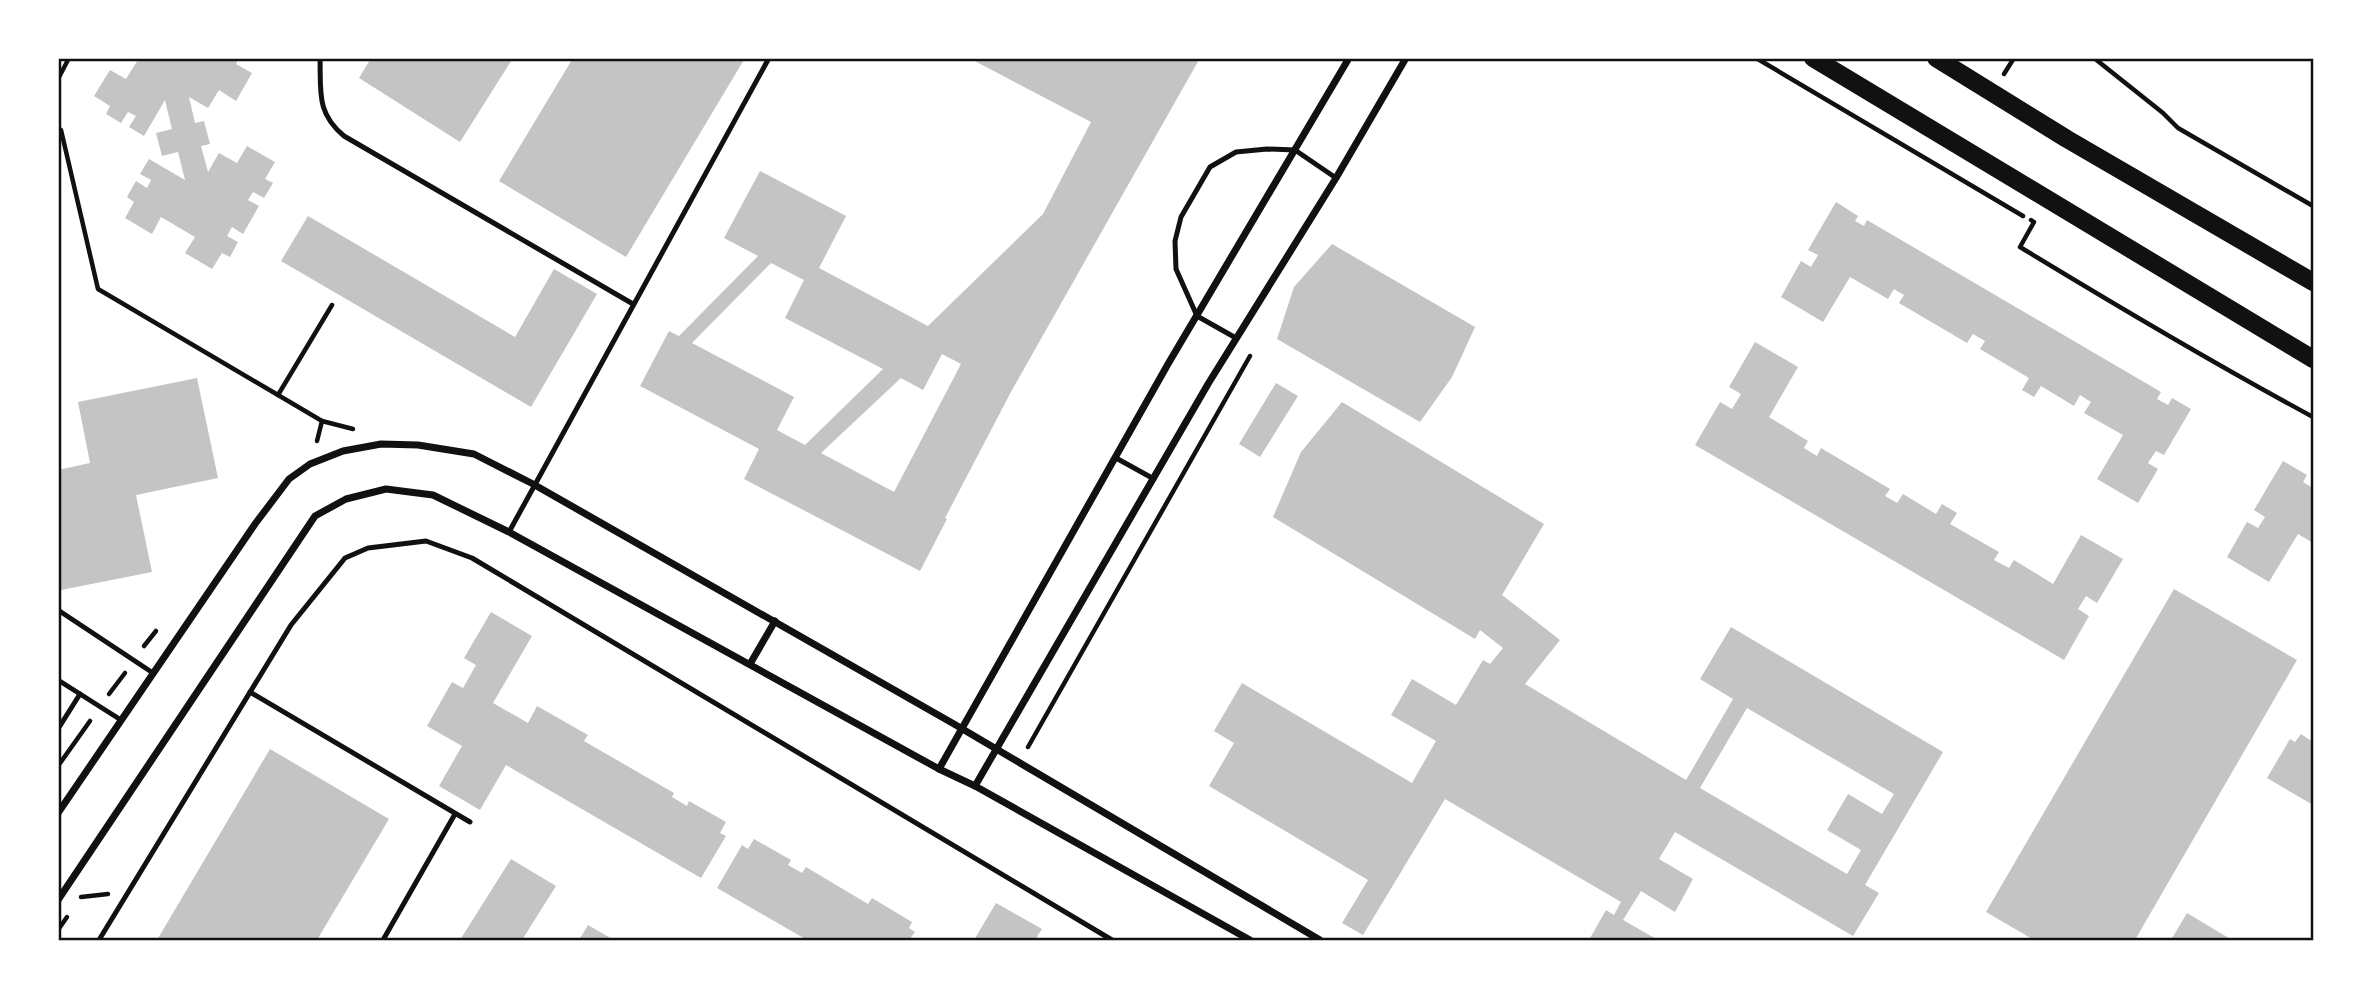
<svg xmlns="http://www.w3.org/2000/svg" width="2371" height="998" font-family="'DM Sans',sans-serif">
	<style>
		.building { fill: #c4c4c4; fill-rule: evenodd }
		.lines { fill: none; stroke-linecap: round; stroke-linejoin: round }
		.path { stroke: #111; stroke-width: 4.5 }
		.service { stroke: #111; stroke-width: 5 }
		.minor { stroke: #111; stroke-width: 7 }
		.primary { stroke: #111; stroke-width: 18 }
		.neatline { fill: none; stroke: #111; stroke-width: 2.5 }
	</style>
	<rect width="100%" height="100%" fill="#fff"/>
	<g class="building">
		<polygon points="139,58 239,58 236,64 252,73 236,101 219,90 208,108 189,97 195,123 204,121 210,144 201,146 208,172 219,153 237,163 247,146 275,162 265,179 273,183 264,198 253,192 248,200 259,206 243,234 232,227 227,236 238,242 230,257 222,253 212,269 185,253 195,237 161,217 152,234 125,218 134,202 127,197 136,181 147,188 151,180 140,174 149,159 185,180 178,152 162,156 156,133 172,129 165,100 144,136 129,127 136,116 128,112 121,123 106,114 110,106 94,96 110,70 126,79"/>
		<polygon points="371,58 513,58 460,142 359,78"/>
		<polygon points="573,58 745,58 626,257 499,181"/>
		<path d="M969,58H1200L1012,390L945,518L947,519L920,571L744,479L759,449L640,386L669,331L679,336L758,256L724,238L760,171L846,216L819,268L928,326L1043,214L1091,122ZM771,263L804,280L785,318L883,369L805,445L777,430L794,397L692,343ZM942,354L961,364L894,492L821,453L901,378L923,390Z"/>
		<polygon points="1836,202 1858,216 1855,221 1864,226 1867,220 2161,392 2157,399 2168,405 2172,398 2191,409 2164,455 2156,451 2148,463 2158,469 2138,503 2097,479 2123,435 2084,413 2091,402 2080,395 2074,406 2041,386 2034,397 2022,390 2029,378 1980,349 1985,341 1973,334 1967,343 1899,303 1904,295 1894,289 1888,299 1850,277 1823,322 1781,297 1801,261 1811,267 1818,255 1808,250"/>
		<polygon points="308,216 515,337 554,269 597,294 531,407 281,261"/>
		<polygon points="1332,244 1475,327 1452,377 1420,422 1277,339 1294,287"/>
		<polygon points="1755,342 1798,367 1769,417 1808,441 1804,448 1817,456 1821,448 1890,489 1885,496 1897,503 1903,494 1936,514 1942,504 1957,513 1950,524 1999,552 1994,560 2009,568 2014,560 2053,584 2081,535 2123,559 2097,603 2086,596 2078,609 2089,616 2064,660 1695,445 1720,402 1732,409 1741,394 1729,387"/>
		<polygon points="197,378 218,478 136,495 152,572 61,590 58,576 58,470 90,463 78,402"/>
		<polygon points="1276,383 1298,396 1260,457 1239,444"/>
		<path d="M1342,402L1544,524L1502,595L1560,640L1525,684L1686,780L1733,699L1700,679L1731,627L1943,752L1865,885L1879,893L1853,936L1675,832L1659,859L1693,879L1675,912L1641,891L1623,920L1658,940H1589L1606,910L1614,915L1621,902L1445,799L1363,935L1342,923L1368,880L1209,786L1234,743L1214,731L1242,683L1412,783L1436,741L1391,715L1412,679L1456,705L1483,660L1490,664L1503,648L1480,630L1475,639L1273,517L1301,452ZM1747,708L1894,794L1882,814L1848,794L1827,830L1861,850L1847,874L1700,788Z"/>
		<polygon points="2283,461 2307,475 2303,482 2311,487 2313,482 2313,543 2298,534 2269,582 2227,557 2247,522 2258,528 2265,517 2254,510"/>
		<polygon points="2174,589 2297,660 2135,940 2034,940 1986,912"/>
		<polygon points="491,612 532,636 493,703 528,723 537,706 588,735 584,741 674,793 672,797 687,806 689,801 726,822 720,833 726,836 701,878 506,765 480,810 439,786 462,746 427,726 452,682 463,688 476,665 464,658"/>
		<polygon points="2301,734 2313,742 2313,805 2267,778 2290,739 2295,742"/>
		<polygon points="270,749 389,819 317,940 157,940"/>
		<polygon points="754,839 791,860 788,865 802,873 806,867 868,904 872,898 912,922 909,928 915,932 909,940 807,940 717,888 742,845 748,849"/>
		<polygon points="511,859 556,886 522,940 460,940"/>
		<polygon points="996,903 1042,929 1035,940 974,940"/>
		<polygon points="2187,913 2232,940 2171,940"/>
		<polygon points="588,925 614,940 579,940"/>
	</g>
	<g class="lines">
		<g class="path">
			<polyline points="1756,58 2023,216"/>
			<polyline points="2094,58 2163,113 2178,128 2313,206"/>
			<polyline points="2004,74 2014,58"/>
			<polyline points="58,79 69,58"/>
			<polyline points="58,128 61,130 98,289 278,395 332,305"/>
			<path d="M2031,220L2034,222L2020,247C2117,306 2213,363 2313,417"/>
			<polyline points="278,395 322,421 353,429"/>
			<polyline points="317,441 322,421"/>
			<polyline points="144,646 156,631"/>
			<polyline points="109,694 125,673"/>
			<polyline points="1028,747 1250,356"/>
			<polyline points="58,766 90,721"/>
			<polyline points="81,897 108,894"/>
			<polyline points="58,930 67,917"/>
		</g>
		<g class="service">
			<path d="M320,58C321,91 316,113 344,136L633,304"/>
			<polyline points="1236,338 1197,316 1176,269 1175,241 1181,217 1210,167 1236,152 1267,149 1295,150 1336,178"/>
			<polyline points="1116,458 1154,479"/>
			<polyline points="509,532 769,58"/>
			<polyline points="58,610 153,673"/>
			<polyline points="58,680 121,720"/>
			<polyline points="250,692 470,822"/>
			<polyline points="58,729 80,694"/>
			<polyline points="99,940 291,625 345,558 368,548 426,541 472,558 1112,940"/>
			<polyline points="383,940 455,814"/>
		</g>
		<g class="minor">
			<polyline points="750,664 775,621"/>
			<polyline points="939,769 1168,364 1349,58"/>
			<polyline points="975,786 1208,384 1336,178 1406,58"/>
			<polyline points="58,813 255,524 289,479 310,464 343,451 381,444 418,445 474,454 533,484 954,724 1320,940"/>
			<polyline points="58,900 315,516 346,499 386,489 433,495 509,532 939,769 975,786 1250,940"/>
		</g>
		<g class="primary">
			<polyline points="1813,58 2313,359"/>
			<polyline points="1936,58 2067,139 2313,282"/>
		</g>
	</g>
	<rect width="2371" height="998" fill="none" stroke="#ffffff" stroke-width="119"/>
	<rect x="60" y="60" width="2252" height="879" class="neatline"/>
</svg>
